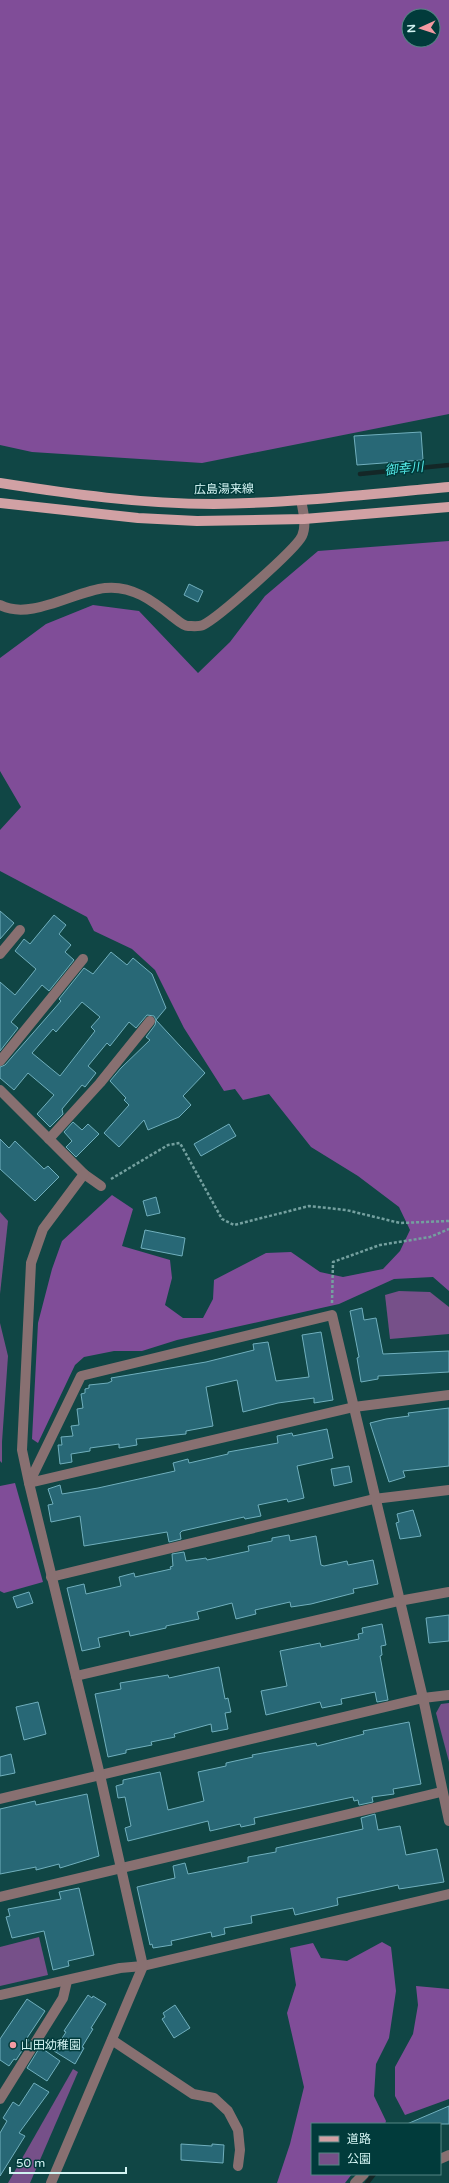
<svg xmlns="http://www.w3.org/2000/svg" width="449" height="2183" font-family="'Varela Round','Noto Sans JP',sans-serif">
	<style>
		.green { fill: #765089 }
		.forest { fill: #804d98; fill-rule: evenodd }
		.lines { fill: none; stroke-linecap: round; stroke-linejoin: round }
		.stream { stroke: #142727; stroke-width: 4.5 }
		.building { fill: #286876; stroke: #70afbd; fill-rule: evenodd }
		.path { stroke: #74a09f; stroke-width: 2.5; stroke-dasharray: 3 2; stroke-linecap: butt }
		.minor { stroke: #887071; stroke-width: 10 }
		.tertiary { stroke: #887071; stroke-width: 10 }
		.primary { stroke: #d1a1a4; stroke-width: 10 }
		.poi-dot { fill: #f49aa2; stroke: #013b3b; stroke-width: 1.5 }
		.labels { text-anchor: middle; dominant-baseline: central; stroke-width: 3; stroke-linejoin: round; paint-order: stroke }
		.street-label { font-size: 12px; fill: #d2f3f2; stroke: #013b3b }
		.poi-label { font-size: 12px; fill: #d2f3f2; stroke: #013b3b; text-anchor: start }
		.water-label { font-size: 13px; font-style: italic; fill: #56ecea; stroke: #013b3b }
	</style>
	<rect width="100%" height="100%" fill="#104645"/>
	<g class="green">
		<polygon points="0,1212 8,1221 0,1294"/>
		<polygon points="399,1291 430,1292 449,1307 449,1334 390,1339 385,1295"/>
		<polygon points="0,1323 8,1356 2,1442 2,1463 0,1461"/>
		<polygon points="449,1703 449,1762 436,1713 441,1704"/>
		<polygon points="39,1937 48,1975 0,1986 0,1947"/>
		<polygon points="73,2069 78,2072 30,2183 8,2183"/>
	</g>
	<g class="forest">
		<path d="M0,0H449V414L202,463L32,452L0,445ZM409,16H433V40H409Z"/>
		<polygon points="449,541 449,1291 433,1277 394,1279 339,1304 177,1340 142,1351 114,1351 84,1357 75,1365 38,1443 32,1439 38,1323 52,1269 62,1241 112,1195 133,1209 122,1246 170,1260 172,1278 165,1305 183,1318 203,1318 213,1299 214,1280 266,1253 291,1252 320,1272 343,1277 383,1269 400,1251 410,1230 399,1207 358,1176 311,1147 269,1094 243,1100 235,1089 224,1091 184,1028 155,970 132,949 94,931 87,917 0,871 0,830 21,807 0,771 0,658 46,624 93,605 139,611 198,673 230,642 265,596 318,551"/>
		<polygon points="15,1483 43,1582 4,1593 0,1591 0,1486"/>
		<polygon points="382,1942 391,1947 396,1991 389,2038 376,2064 374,2096 386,2121 385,2124 312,2124 312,2174 352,2174 345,2183 277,2183 290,2144 304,2087 287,2013 296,1985 290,1948 313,1943 321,1958 347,1961"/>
		<polygon points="416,1986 449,1989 449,2099 405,2115 395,2096 395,2067 413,2034 418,2005"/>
	</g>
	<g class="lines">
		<g class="stream">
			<polyline points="360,474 449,465"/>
			<polyline points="367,2183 374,2174"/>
		</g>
	</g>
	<g class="building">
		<polygon points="421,432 423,460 357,465 354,436"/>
		<polygon points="189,584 203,591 198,602 184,595"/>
		<polygon points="0,911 14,923 0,939"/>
		<polygon points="54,915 66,925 59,934 71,945 65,952 74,960 49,991 42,985 11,1022 18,1028 0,1051 0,982 15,995 36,969 15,951 24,939 30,944"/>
		<path d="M111,952L127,965L133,958L152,974L166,1008L156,1020L154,1016L147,1015L136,1028L129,1022L110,1046L107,1043L88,1066L96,1073L85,1087L82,1085L62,1109L63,1114L50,1127L37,1114L54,1095L28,1073L14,1090L0,1078V1067L5,1065L61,1001L59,999L84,968L93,974ZM82,1002L100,1017L91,1027L95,1031L60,1076L32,1053L53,1029L56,1032Z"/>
		<polygon points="156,1020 205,1073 183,1096 191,1105 179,1117 148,1130 144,1120 119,1147 104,1133 129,1105 124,1100 126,1098 110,1081 121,1068 150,1040 146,1037 155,1025"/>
		<polygon points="73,1122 82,1130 88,1124 99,1134 76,1157 66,1147 72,1141 64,1132"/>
		<polygon points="229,1124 236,1136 201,1156 194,1144"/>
		<polygon points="0,1139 9,1148 15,1141 44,1169 48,1166 59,1177 35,1201 0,1169"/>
		<polygon points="156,1197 160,1213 147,1216 143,1201"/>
		<polygon points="145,1230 185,1238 182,1256 141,1248"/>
		<polygon points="362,1308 364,1320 376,1318 383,1354 449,1351 449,1372 378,1376 378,1379 361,1382 357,1358 359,1357 350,1311"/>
		<polygon points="321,1332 333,1400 314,1403 314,1398 278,1403 243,1412 237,1380 206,1387 213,1426 186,1431 186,1434 136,1439 137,1445 119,1448 119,1444 90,1448 90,1451 71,1454 72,1462 60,1464 58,1445 62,1445 61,1437 73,1436 71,1426 79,1425 77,1409 83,1408 81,1394 85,1393 85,1389 89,1388 89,1385 108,1383 112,1381 111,1378 206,1362 254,1350 253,1344 268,1342 276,1381 309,1377 302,1335"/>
		<polygon points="449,1408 449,1466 403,1471 405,1477 389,1482 370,1423 386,1419 409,1416 408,1413"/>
		<polygon points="327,1429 333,1458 297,1466 304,1498 288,1502 287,1499 258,1505 261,1516 245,1519 244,1517 182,1531 180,1533 181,1539 169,1542 167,1532 84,1546 80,1516 51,1522 48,1505 53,1504 48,1489 60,1485 62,1494 98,1488 175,1471 173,1463 188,1459 189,1463 228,1454 228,1452 278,1443 277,1436 292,1433 293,1436"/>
		<polygon points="349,1466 352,1482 334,1486 331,1469"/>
		<polygon points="413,1510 421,1536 400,1539 396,1523 399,1522 397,1514"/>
		<polygon points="289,1535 290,1541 316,1536 321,1565 324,1566 347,1561 348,1565 373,1560 378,1584 353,1589 354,1593 311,1604 291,1607 290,1602 255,1610 256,1614 236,1619 232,1603 197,1612 199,1619 166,1626 166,1628 130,1636 129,1631 98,1638 100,1647 82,1651 67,1588 84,1584 86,1594 121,1586 119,1577 134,1573 135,1577 171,1569 170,1567 173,1566 172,1554 184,1552 186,1561 206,1558 207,1560 249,1551 248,1546 272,1541 272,1538"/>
		<polygon points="29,1592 33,1603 17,1608 13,1597"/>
		<polygon points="449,1615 449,1641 429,1643 426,1618"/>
		<polygon points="382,1624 386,1645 381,1646 382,1655 380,1656 388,1700 377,1702 375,1692 341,1699 342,1704 322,1708 320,1702 266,1715 261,1691 287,1686 280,1651 320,1643 321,1647 359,1639 358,1634 363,1633 362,1628"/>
		<polygon points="219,1667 225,1699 228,1698 231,1712 225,1713 228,1729 212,1732 211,1724 174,1734 175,1737 151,1742 152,1745 126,1750 126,1753 108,1757 95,1694 121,1689 120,1683 168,1675 169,1678"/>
		<polygon points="38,1702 46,1734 24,1740 16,1707"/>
		<polygon points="409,1722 421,1784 393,1789 394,1794 372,1797 373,1802 359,1805 358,1800 354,1801 353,1797 254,1818 255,1824 241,1827 240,1824 210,1831 208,1821 128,1841 125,1828 131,1826 125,1797 118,1798 116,1786 123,1784 123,1780 160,1772 168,1810 204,1801 198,1772 226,1766 226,1763 253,1757 252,1755 316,1743 317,1746 364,1734 363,1731"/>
		<polygon points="11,1754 15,1773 0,1776 0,1757"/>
		<polygon points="87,1794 99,1856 60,1868 59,1864 36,1870 36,1867 0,1874 0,1809 35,1801 36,1805"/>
		<polygon points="375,1814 378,1830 400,1826 406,1855 437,1849 444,1882 399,1889 398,1885 361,1893 337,1898 338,1905 295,1915 293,1908 251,1916 252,1923 224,1928 225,1934 212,1937 211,1932 171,1941 172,1945 153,1948 152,1944 150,1945 137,1887 175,1878 173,1866 185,1863 188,1874 248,1862 248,1857 276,1852 276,1848 363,1829 361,1818"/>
		<polygon points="79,1888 94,1955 68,1961 69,1966 53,1970 44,1931 12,1938 6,1917 10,1916 8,1909 61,1899 59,1892"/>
		<polygon points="88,1995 92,1998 93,1996 106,2004 91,2028 93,2029 82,2047 84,2048 75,2064 54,2051 66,2032 64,2031"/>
		<polygon points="27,1999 45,2011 27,2038 29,2040 16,2060 14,2059 9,2066 0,2060 0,2039"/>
		<polygon points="175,2005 190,2028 174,2038 162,2019 165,2017 163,2013"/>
		<polygon points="40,2047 60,2061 47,2081 27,2068"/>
		<polygon points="34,2083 49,2092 19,2133 25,2136 0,2176 0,2133 7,2121 3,2118 13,2102 19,2106"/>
		<polygon points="449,2106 449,2124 407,2124"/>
		<polygon points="181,2144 212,2146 212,2144 224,2145 223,2163 181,2160"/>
	</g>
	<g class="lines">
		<g class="path">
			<polyline points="111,1179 168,1145 180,1143 222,1219 234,1225 309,1206 346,1210 400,1223 449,1221"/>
			<polyline points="332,1303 333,1262 380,1245 430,1237 449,1229"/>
		</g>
		<g class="minor">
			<path d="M0,605C30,621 75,591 105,588C132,585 153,601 173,617C177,620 183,626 188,626C192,626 199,627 203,625C218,618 296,549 302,536C307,525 303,511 301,500"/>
			<polyline points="0,954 20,930"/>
			<polyline points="0,1061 83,959"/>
			<polyline points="0,1090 84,1174 101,1186"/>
			<polyline points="49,1139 100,1083 150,1021"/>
			<polyline points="84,1174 43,1229 31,1263 22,1450 29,1483 354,1407 449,1395"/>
			<polyline points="51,1577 374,1499 449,1490"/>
			<polyline points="0,1799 423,1698 449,1695"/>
			<polyline points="0,1897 441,1792"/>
			<polyline points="0,1995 120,1968 143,1966 449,1894"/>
			<polyline points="112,2040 193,2094 214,2098 228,2111 238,2130 240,2150 238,2166"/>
			<polyline points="0,2099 63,1998 67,1981"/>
			<polyline points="440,2159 449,2155"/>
			<polyline points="51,2183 143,1966 100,1775 29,1483 81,1376 332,1315 423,1698 449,1821"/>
			<polyline points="355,2183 364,2174"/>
		</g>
		<polyline class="tertiary" points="76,1676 399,1601 449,1592"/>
		<g class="primary">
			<path d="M0,483C70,494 142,504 214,504C292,503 371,494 449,487"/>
			<polyline points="0,503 138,518 197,521 304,519 449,507"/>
		</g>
	</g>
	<circle class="poi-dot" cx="13" cy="2045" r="4"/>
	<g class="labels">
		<g class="street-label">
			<text transform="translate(224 489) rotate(-1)">広島湯来線</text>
		</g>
		<g class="poi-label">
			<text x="21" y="2045">山田幼稚園</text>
		</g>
		<g class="water-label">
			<text transform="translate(404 469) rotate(-6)">御幸川</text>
		</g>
	</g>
	<rect x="311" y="2123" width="130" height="52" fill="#013b3b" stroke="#558584"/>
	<rect x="319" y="2136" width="20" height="6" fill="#d1a1a4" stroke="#558584"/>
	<text x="347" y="2143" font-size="12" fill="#d2f3f2">道路</text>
	<rect x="319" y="2153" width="20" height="12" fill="#765089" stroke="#558584"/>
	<text x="347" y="2163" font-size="12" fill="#d2f3f2">公園</text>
	<g transform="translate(421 28) rotate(267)"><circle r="19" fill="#013b3b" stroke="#558584"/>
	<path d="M0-3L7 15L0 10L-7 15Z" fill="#f49aa2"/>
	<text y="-6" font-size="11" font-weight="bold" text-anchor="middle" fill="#d2f3f2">N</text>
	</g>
	<path d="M10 2167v6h116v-6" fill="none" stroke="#d2f3f2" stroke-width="2"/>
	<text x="16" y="2167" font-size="12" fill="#d2f3f2" stroke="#013b3b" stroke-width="3" paint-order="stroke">50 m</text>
</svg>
